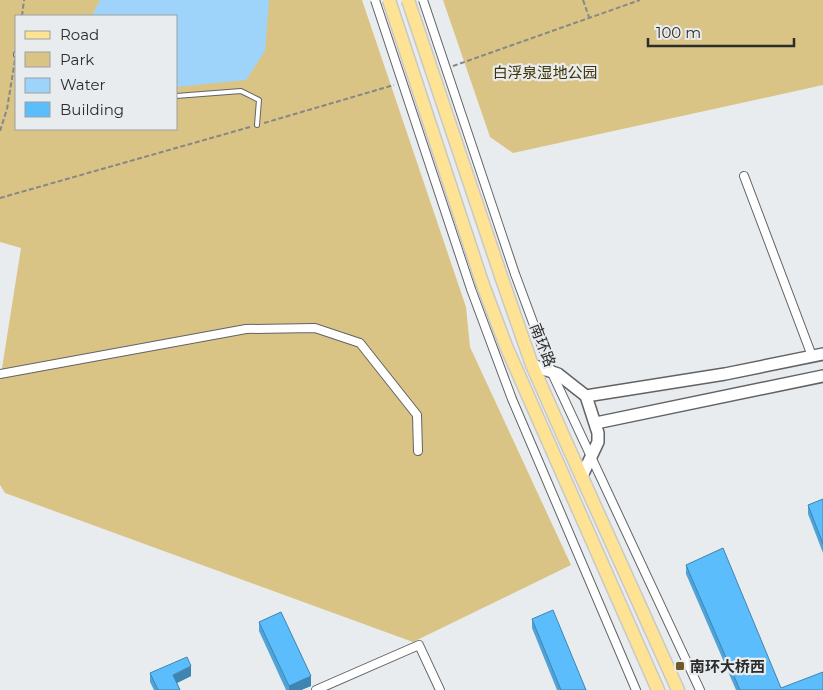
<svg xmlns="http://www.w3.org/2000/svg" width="823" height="690" font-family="Montserrat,'Noto Sans SC',sans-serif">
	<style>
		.green { fill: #dac485; fill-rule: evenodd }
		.water { fill: #9ed3fa }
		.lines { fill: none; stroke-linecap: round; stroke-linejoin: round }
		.lane-casing { stroke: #616365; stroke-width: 6 }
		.street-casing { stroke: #616365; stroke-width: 10 }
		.secondary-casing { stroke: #616365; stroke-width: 14 }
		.primary-casing { stroke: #c8c8c8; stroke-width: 15 }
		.path { stroke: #858788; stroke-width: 2; stroke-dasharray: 5 2.5; stroke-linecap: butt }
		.lane { stroke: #fff; stroke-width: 4 }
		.street { stroke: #fff; stroke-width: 8 }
		.secondary { stroke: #fff; stroke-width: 11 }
		.primary { stroke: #fde393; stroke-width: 12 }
		.street-bridge-casing { stroke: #616365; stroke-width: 10; stroke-linecap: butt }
		.primary-bridge-casing { stroke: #c8c8c8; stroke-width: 15; stroke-linecap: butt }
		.street-bridge { stroke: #fff; stroke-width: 8 }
		.primary-bridge { stroke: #fde393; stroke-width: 12 }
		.wall { fill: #4fa3d9 }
		.shaded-wall { fill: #4084b0 }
		.building { fill: #5cbdfc; stroke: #4084b0 }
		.poi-dot { fill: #6c5b29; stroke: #e9ecee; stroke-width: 2 }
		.labels { text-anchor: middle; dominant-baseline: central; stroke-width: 4.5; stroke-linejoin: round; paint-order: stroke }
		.park-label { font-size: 15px; fill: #3f3102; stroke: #e9ecee }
		.street-label { font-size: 15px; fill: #2b2c2d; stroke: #e9ecee }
		.poi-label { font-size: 15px; font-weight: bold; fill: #2b2c2d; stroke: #e9ecee; text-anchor: start }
	</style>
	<rect width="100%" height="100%" fill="#e9ecee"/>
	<g class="green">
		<path d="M0,0H362L466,307L470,347L571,565L413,642L5,493L0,485V381L21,248L0,242ZM16,16H176V129H16Z"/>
		<polygon points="443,0 823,0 823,85 513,153 490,137"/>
	</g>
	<polygon class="water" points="100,0 269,0 265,51 246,80 176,87 176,16 92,16"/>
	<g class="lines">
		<g class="lane-casing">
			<g id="lane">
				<polyline points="16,54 16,55"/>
				<polyline points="176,96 241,91 259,100 257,125"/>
			</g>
		</g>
		<g class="street-casing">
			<g id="street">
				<polyline points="744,176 812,356"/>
				<polyline points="515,274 551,371 700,690"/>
				<polyline points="471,289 512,399 636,690"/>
				<polyline points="0,374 246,329 315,328 360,343 417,415 418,451"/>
				<polyline points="316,690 419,645 440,690"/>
			</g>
		</g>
		<g class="secondary-casing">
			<g id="secondary">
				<polyline points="532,365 558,374 586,396 598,433 598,442 582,476"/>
				<polyline points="586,396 725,374 823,354"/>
				<polyline points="596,423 823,376"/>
			</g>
		</g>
		<g class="primary-casing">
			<g id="primary">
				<polyline points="502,279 532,365 566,442 678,690"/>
				<polyline points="483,285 506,346 658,690"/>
			</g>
		</g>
		<g class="path">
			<polyline points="583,0 589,17"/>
			<polyline points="22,16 24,0"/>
			<polyline points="453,66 640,0"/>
			<polyline points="264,123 394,85"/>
			<polyline points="0,131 7,109 15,60"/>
			<polyline points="0,198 250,127"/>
		</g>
		<use href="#lane" class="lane"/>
		<use href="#street" class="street"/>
		<use href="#secondary" class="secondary"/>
		<use href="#primary" class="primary"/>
		<g class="street-bridge-casing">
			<g id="street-bridge">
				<polyline points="375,0 471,289"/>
				<polyline points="423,0 515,274"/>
			</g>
		</g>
		<g class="primary-bridge-casing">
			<g id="primary-bridge">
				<polyline points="389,0 483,285"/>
				<polyline points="408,0 502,279"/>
			</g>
		</g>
		<use href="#street-bridge" class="street-bridge"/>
		<use href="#primary-bridge" class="primary-bridge"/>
	</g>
	<g class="wall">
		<polygon points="823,499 823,553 808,514 808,505"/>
		<polygon points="686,565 781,688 823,690 736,690 686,574"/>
		<polygon points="532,619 586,690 557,690 532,628"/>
		<polygon points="259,622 311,686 301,690 286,690 259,631"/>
		<polygon points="150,673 191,676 177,683 180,690 154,690 150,682"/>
	</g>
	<g class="shaded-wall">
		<polygon points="191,666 191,676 173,685 173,675"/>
		<polygon points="311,676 311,686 301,690 289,690 289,686"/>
	</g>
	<g class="building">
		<polygon points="823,499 823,544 808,505"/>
		<polygon points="723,548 781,688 823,672 823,690 740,690 686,565"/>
		<polygon points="553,610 586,690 561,690 532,619"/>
		<polygon points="281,612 311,676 289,686 259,622"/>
		<polygon points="187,657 191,666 173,675 180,690 158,690 150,673"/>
	</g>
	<rect class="poi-dot" x="675" y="661" width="10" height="10" rx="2.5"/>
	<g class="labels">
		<g class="park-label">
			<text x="545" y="72">白浮泉湿地公园</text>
		</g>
		<g class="street-label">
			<text transform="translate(543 345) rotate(69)">南环路</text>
		</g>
		<g class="poi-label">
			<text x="690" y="666">南环大桥西</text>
		</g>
	</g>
	<rect x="15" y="15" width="162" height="115" fill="#e9ecee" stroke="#9d9fa1"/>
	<rect x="25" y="31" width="25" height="8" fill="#fde393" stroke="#9d9fa1"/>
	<text x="60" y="40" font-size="15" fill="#2b2c2d">Road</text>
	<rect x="25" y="52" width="25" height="15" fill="#dac485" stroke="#9d9fa1"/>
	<text x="60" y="65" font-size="15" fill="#2b2c2d">Park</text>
	<rect x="25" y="78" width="25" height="15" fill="#9ed3fa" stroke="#9d9fa1"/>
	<text x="60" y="90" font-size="15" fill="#2b2c2d">Water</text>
	<rect x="25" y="102" width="25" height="15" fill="#5cbdfc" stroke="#9d9fa1"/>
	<text x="60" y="115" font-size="15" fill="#2b2c2d">Building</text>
	<path d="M648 38v8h146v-8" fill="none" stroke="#2b2c2d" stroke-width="2.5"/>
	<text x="656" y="38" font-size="15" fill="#2b2c2d" stroke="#e9ecee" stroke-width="4" paint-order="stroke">100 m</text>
</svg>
